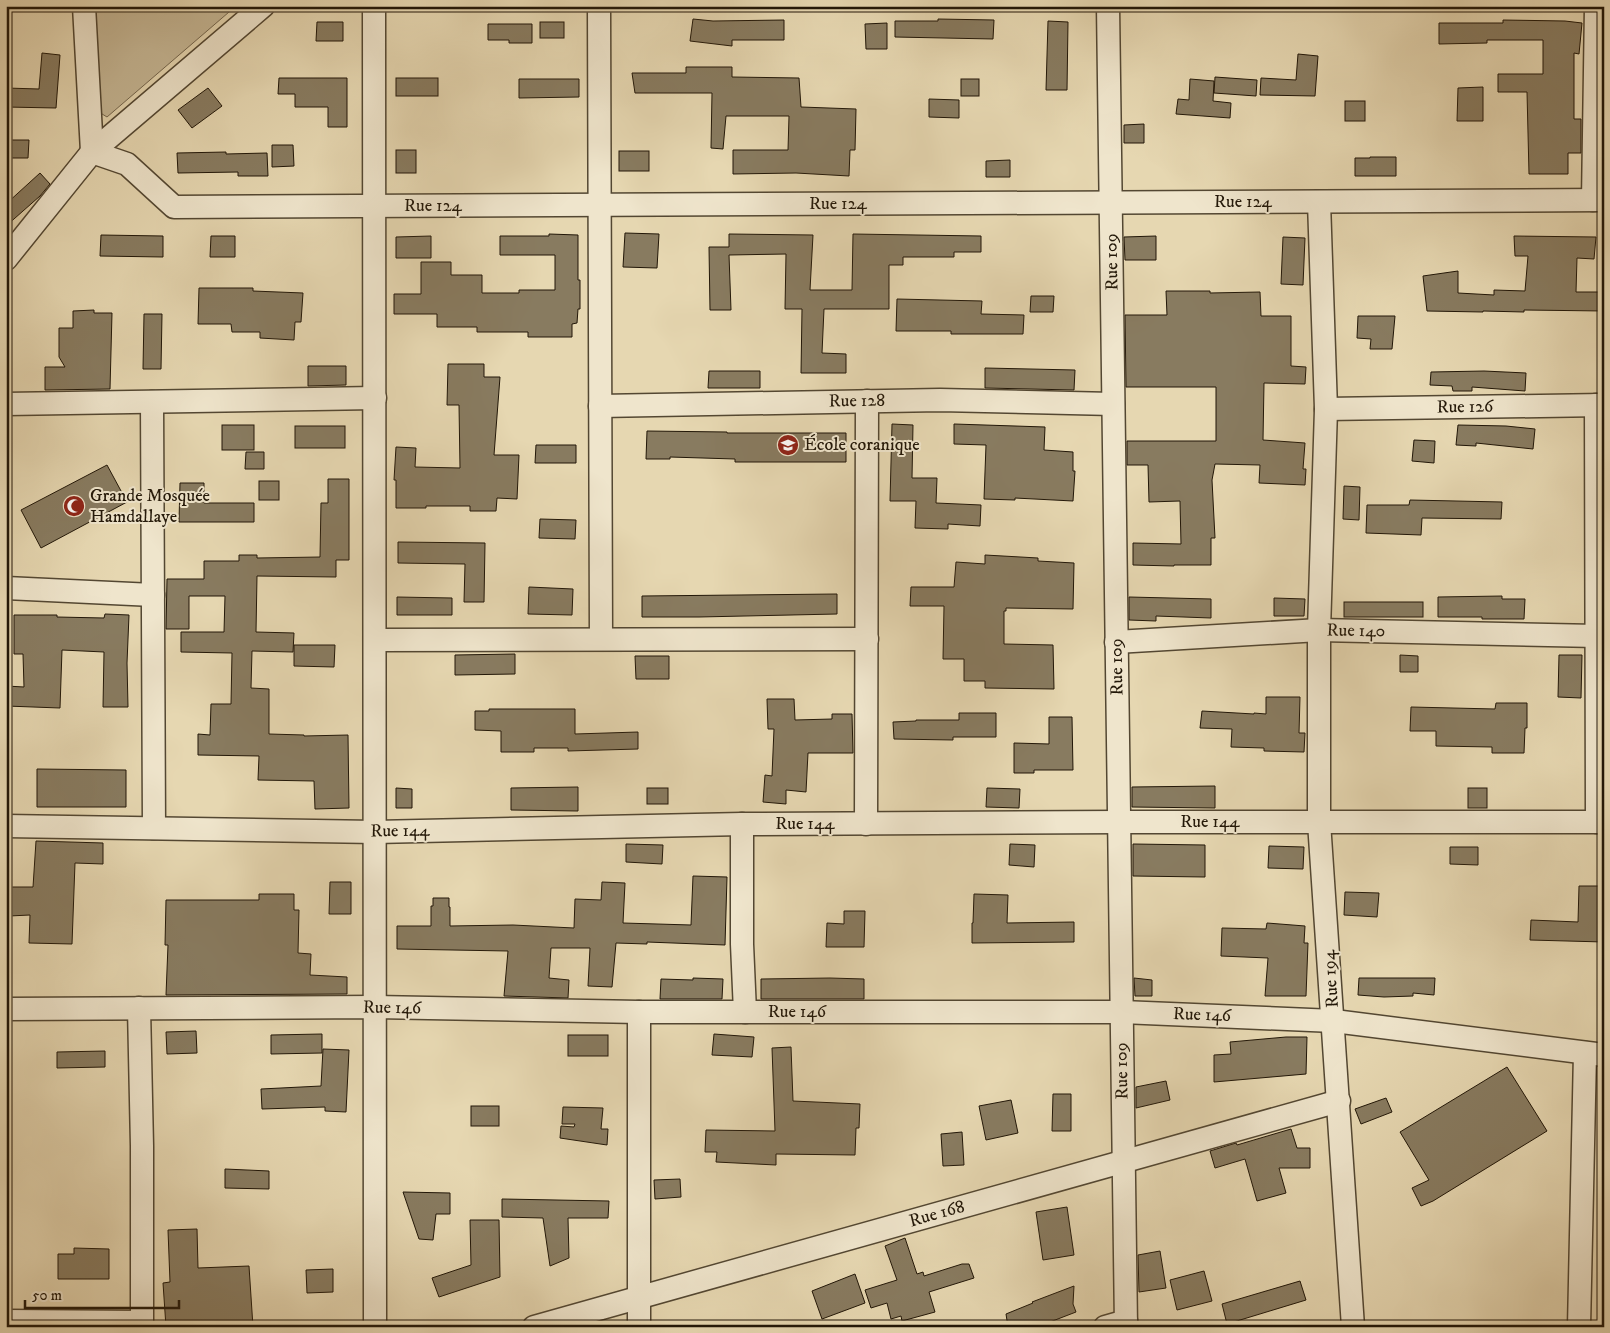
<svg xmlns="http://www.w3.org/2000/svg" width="1610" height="1333" font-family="'IM FELL DW Pica',serif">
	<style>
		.green { fill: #c5b694; stroke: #74664e }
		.building { fill: #887b60; stroke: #221708 }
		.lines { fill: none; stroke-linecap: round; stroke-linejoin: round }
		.minor-casing { stroke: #534732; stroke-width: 25 }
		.minor { stroke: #efe5cc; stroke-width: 22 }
		.labels { text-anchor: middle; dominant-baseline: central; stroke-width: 4; stroke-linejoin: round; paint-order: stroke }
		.street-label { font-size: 18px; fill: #221708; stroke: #efe5cc }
		.poi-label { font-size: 18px; fill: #221708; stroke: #efe5cc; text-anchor: start }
	</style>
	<rect width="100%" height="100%" fill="#e6d7b1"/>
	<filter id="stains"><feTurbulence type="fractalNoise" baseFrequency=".004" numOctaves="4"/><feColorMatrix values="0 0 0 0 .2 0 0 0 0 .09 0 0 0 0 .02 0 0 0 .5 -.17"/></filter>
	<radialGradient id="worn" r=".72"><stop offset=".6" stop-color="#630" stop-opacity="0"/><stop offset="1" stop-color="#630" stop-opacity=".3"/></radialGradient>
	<polygon class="green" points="94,6 236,6 107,117 94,109"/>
	<g class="building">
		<polygon points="693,19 713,21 784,20 784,40 732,40 732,46 690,41"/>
		<polygon points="938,19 994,20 993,39 895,37 895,21 938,21"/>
		<polygon points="1503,20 1565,21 1582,23 1579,54 1574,53 1574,119 1581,119 1581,153 1568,153 1568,174 1529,174 1527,92 1498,92 1498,74 1543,74 1543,40 1487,40 1487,43 1439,44 1439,23 1503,23"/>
		<polygon points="1048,21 1068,22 1067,90 1046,90"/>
		<polygon points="317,22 343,22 343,41 316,41"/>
		<rect x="540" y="22" width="24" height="16"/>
		<polygon points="887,23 887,49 866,49 865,24"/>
		<polygon points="488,24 532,24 532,43 509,43 509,40 488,40"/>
		<polygon points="42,53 60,55 56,108 6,107 6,88 39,89"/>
		<polygon points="1298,54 1318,56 1315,96 1260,95 1261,78 1296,80"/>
		<polygon points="686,67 732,67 732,77 799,78 801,107 856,109 855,150 850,150 849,176 796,173 733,174 733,150 788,150 789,116 726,116 723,149 711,148 712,93 635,93 632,73 686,73"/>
		<polygon points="1215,77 1257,80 1256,96 1214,93"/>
		<polygon points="279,78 347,78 347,127 328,127 328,107 295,107 295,94 278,94"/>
		<rect x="396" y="78" width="42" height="18"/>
		<polygon points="519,79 579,79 579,97 519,98"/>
		<rect x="961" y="79" width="18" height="17"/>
		<polygon points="1190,79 1214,81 1213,101 1231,103 1230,118 1176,114 1178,99 1189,100"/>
		<polygon points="1483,87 1483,121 1457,121 1458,88"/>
		<polygon points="208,88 222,106 192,128 178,110"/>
		<polygon points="929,99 959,100 959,118 929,117"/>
		<rect x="1345" y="101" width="20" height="20"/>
		<polygon points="1144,124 1144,143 1124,143 1124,125"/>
		<polygon points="6,140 29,140 28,158 6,158"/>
		<polygon points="272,145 293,145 294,166 272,167"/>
		<rect x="396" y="150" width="20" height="23"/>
		<rect x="619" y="151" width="30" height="20"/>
		<polygon points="226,152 226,154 267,153 268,176 238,176 238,172 178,173 177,153"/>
		<polygon points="1370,157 1396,157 1396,176 1355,176 1355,158 1370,158"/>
		<polygon points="1010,160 1010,177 986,177 986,161"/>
		<polygon points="40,173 50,184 40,196 6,226 6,204"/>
		<polygon points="625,233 659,234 657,268 623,267"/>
		<polygon points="549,234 578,235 578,280 580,280 580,309 578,309 577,323 572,324 572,337 528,337 528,332 477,332 477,327 437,327 437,314 394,314 394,294 421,294 421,262 451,262 451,275 482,275 482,293 519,293 519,290 555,290 555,255 500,255 500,236 549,236"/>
		<polygon points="729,234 813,235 810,290 852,290 853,234 981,236 981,252 954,252 954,257 903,257 903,265 889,265 889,309 824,309 822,353 846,354 846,373 801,373 802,309 785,309 786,254 729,255 731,310 710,310 709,247 729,247"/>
		<polygon points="101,235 163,236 163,257 100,256"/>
		<polygon points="211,236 235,236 235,257 210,257"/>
		<polygon points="431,236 431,258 396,258 396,237"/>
		<polygon points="1156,236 1156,260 1125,260 1124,237"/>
		<polygon points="1514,236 1596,237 1594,259 1577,258 1576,292 1604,292 1604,311 1524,310 1524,312 1483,311 1483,312 1427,311 1423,276 1458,271 1458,293 1494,295 1494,290 1525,291 1528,256 1515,256"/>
		<polygon points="1283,237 1305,238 1303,285 1281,284"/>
		<polygon points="199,288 253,288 253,291 303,293 301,322 295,322 294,340 260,338 260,332 232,332 231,324 198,324"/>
		<polygon points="1166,291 1210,291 1210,293 1260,292 1261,316 1291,316 1291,366 1306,367 1305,384 1264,383 1263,440 1305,443 1303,469 1306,469 1305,485 1259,483 1260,465 1215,464 1212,480 1215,538 1211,538 1211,565 1174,565 1174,566 1133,565 1133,543 1181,544 1180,501 1149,502 1148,465 1127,465 1127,441 1216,441 1216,387 1126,387 1125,315 1167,315"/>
		<polygon points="1031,296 1054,296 1053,312 1030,312"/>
		<polygon points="897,299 982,301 981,314 1024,315 1023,334 951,334 951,331 896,331"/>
		<polygon points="94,310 94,313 112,313 110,389 45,390 45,367 65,367 59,357 59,328 73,328 73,311"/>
		<polygon points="144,314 162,314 161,369 143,369"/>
		<polygon points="1358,316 1395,316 1392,349 1370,349 1371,339 1357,338"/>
		<polygon points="448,364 484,364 484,377 500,377 494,455 519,455 517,499 497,498 496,511 470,511 470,506 426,506 426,508 396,508 396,480 394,480 396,447 416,448 415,467 460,468 459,405 447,405"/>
		<polygon points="308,366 346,366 346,385 308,386"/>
		<polygon points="985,368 1075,370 1074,390 985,388"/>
		<polygon points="709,371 760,371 760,388 708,388"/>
		<polygon points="1484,371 1526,373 1525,391 1472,387 1472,391 1453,391 1452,386 1430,385 1431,372"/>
		<polygon points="892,424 913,425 912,478 937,478 936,503 981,505 980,526 948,524 948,529 915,528 916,501 890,501"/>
		<polygon points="954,424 1045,427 1044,450 1073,452 1073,471 1075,471 1073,501 1015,498 1015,500 984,499 986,445 954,444"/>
		<rect x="222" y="425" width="32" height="25"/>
		<polygon points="1458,425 1506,426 1535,429 1533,449 1476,443 1476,446 1456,445"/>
		<rect x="295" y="426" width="50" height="22"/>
		<polygon points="647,431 727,432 727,433 846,433 846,462 735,462 735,459 670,457 670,459 646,459"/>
		<polygon points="1414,440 1435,441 1434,463 1412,461"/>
		<polygon points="536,445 576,445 576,463 535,463"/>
		<polygon points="246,452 264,452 264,469 245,469"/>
		<polygon points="107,465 127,502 41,548 21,510"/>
		<polygon points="328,479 349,479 349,560 336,560 336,577 257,576 256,632 294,633 293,652 252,651 251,688 269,689 269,734 304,735 304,736 348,735 349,808 315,809 314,781 258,780 259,756 198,755 198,734 210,735 211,704 231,704 232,653 181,652 181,632 224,632 225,596 189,596 189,629 166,629 167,579 204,579 204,561 239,561 239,555 257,555 257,558 320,557 321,503 328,503"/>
		<rect x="259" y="481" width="20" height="19"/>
		<polygon points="180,483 204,483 204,503 254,503 254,522 179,522"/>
		<polygon points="1344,486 1360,487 1359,520 1343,519"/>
		<polygon points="1410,500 1502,502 1501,519 1422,518 1421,535 1366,533 1367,505 1409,505"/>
		<polygon points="540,519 576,520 575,539 539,538"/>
		<polygon points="398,542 485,543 484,602 464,602 465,564 398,563"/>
		<polygon points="985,555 1038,558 1038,561 1074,563 1073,609 1006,608 1006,611 1004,611 1004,644 1053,645 1054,689 985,688 985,681 964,681 964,659 943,659 944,606 910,606 911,587 954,587 956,562 985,564"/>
		<polygon points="529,587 573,589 572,615 528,614"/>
		<polygon points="837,594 837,614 699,617 642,617 642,596"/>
		<polygon points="1502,596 1502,599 1525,599 1524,619 1482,619 1482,617 1438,617 1438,597"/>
		<polygon points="397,597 452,598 452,615 397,615"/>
		<polygon points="1129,597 1211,599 1211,618 1156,616 1156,621 1129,620"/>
		<polygon points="1274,598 1305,599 1304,616 1274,616"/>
		<rect x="1344" y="602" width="79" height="15"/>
		<polygon points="105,614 129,615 127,663 128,707 103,707 104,652 62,650 60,708 6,706 6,686 24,687 23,654 14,654 14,615 57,615 57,617 104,618"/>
		<polygon points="294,645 335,645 334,667 294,666"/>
		<polygon points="515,654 515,674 455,675 455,655"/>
		<polygon points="1400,655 1418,656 1418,672 1400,672"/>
		<polygon points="1559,655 1582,655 1581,698 1558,697"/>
		<polygon points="635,656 669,656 669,679 636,679"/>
		<polygon points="1266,697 1300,697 1299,733 1305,733 1304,752 1264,751 1264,748 1231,747 1232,729 1200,728 1202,711 1254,714 1254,713 1266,714"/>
		<polygon points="767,699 794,699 795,720 832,719 832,714 852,714 853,753 808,753 806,792 786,790 786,804 763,802 765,775 772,776 774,729 768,729"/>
		<polygon points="1496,703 1527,703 1527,728 1525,728 1524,753 1492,753 1492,747 1436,746 1436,731 1410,731 1411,707 1495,709"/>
		<polygon points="489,709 575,709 575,734 638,732 638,749 568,751 568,748 534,748 534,752 501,752 501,731 475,730 475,711 489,711"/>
		<polygon points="959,713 996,713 996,737 953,737 953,740 894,739 893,722 916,721 916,720 959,720"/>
		<polygon points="1049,717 1072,717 1073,770 1034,770 1034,773 1014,773 1014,743 1049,744"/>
		<polygon points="37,769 126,770 126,807 37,807"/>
		<polygon points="1215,786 1215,808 1132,807 1132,787"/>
		<polygon points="578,787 578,811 511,810 511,788"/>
		<polygon points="396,788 412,789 412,808 396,808"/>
		<rect x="647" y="788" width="21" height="16"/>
		<polygon points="987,788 1020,789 1019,808 986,807"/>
		<rect x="1468" y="788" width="19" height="20"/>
		<polygon points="36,841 103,843 103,864 75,863 72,944 29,943 30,915 9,916 8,887 33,887"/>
		<polygon points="626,844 663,845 662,864 626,862"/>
		<polygon points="1010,844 1035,845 1034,867 1009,865"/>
		<polygon points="1133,844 1205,845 1205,877 1133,876"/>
		<polygon points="1269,846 1304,847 1303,869 1268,868"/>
		<polygon points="1450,847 1478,847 1478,865 1450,864"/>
		<polygon points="693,876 727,877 725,945 647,942 647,944 616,943 612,987 588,986 590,948 551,948 549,978 569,980 568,998 504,996 508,951 397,949 397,926 431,926 431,906 433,906 433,898 449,898 449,907 450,907 450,926 513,925 574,928 575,899 601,900 602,882 625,883 623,923 691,925"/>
		<polygon points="330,882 351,882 351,914 329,914"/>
		<polygon points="1579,886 1604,886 1604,942 1530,940 1531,920 1578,922"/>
		<polygon points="1345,892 1379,893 1377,917 1344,915"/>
		<polygon points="259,894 294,894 294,910 299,910 298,953 311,954 310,975 347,977 347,994 166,995 168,945 165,945 166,900 259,900"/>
		<polygon points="974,894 1008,895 1007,923 1074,922 1074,942 972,943 972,923 973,923"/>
		<polygon points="844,911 865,911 864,947 826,947 827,923 844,924"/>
		<polygon points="1267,923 1305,926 1304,943 1308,943 1306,996 1265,996 1268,958 1221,956 1222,928 1266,929"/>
		<polygon points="693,978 723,979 722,999 660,999 661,979 693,980"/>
		<polygon points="830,978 864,979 864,999 761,999 761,979"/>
		<polygon points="1134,978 1152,980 1152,996 1135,996"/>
		<polygon points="1359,978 1435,978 1434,995 1413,993 1413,996 1384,997 1358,995"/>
		<polygon points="196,1031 197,1053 167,1054 166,1032"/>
		<polygon points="322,1034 322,1053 271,1054 271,1035"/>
		<polygon points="714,1034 754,1037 752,1057 712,1055"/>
		<rect x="568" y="1035" width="40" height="21"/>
		<polygon points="1286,1037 1307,1037 1306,1074 1214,1082 1214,1055 1231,1054 1230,1042"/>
		<polygon points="791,1047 793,1101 860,1104 859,1128 856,1128 855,1155 776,1154 776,1165 716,1162 717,1152 705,1152 706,1130 775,1131 772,1048"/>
		<polygon points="323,1049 349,1050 346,1112 325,1111 325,1107 262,1109 261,1089 321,1086"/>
		<polygon points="105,1051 105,1067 57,1068 57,1052"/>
		<polygon points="1507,1067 1547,1131 1433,1201 1421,1206 1412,1188 1429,1180 1400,1132"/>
		<polygon points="1166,1081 1170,1100 1136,1108 1136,1087"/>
		<polygon points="1053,1094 1071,1094 1071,1131 1052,1131"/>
		<polygon points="1386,1098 1392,1112 1361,1124 1355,1109"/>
		<polygon points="1011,1100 1018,1133 986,1140 979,1106"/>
		<rect x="471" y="1106" width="28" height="20"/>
		<polygon points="563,1107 603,1108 601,1129 608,1129 607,1145 560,1138 561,1126 574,1127 575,1124 562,1124"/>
		<polygon points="1291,1129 1297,1148 1310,1148 1310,1168 1279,1168 1286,1193 1257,1201 1245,1159 1215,1168 1210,1151 1236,1143 1237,1145"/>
		<polygon points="962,1132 964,1165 943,1166 941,1134"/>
		<polygon points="225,1169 269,1171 269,1189 225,1188"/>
		<polygon points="680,1179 681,1197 655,1199 654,1180"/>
		<polygon points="403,1192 450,1193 450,1214 436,1214 433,1240 419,1239"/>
		<polygon points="502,1199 609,1201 608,1218 568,1218 569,1258 550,1266 543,1218 502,1217"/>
		<polygon points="1067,1207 1074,1255 1043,1260 1036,1212"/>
		<polygon points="470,1220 499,1220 500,1277 439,1297 432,1278 471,1265"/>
		<polygon points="197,1229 198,1268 249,1266 253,1327 166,1327 163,1283 170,1282 168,1230"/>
		<polygon points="905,1238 917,1274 923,1272 924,1276 962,1264 969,1264 974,1278 929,1292 935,1312 902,1321 901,1316 891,1319 887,1303 871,1308 865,1290 897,1280 885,1246"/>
		<polygon points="74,1248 109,1249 109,1279 58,1279 58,1254 74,1254"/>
		<polygon points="1160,1251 1166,1288 1139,1292 1138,1255"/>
		<polygon points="333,1269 333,1292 307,1293 306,1270"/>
		<polygon points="1204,1271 1212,1301 1177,1310 1170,1280"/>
		<polygon points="855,1274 865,1303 822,1319 812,1291"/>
		<polygon points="1300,1281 1306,1300 1227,1324 1222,1304"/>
		<polygon points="1074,1286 1073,1304 1076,1312 1037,1327 1008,1327 1006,1314 1033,1303 1032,1302"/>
	</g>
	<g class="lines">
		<g class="minor-casing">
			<g id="minor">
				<polyline points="84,6 92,152 127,164 174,207 1604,200"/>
				<polyline points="374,6 375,1327"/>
				<polyline points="599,6 601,639"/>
				<polyline points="1108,6 1126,1327"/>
				<polyline points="1593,200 1596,6"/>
				<polyline points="1319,202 1326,409 1319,630 1319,822 1353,1327"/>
				<polyline points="6,259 92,152 263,6"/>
				<polyline points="152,402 154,828"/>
				<polyline points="6,404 375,398"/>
				<polyline points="1596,405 1597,822"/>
				<polyline points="600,406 940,400 1113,404"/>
				<polyline points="1326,409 1604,405"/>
				<polyline points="6,588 153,595"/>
				<polyline points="375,640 867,639"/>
				<polyline points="1116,642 1319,630 1597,636"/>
				<polyline points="742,824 742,944 745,1012"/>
				<polyline points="866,824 867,401"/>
				<polyline points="6,826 375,832 742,824 1119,822 1604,822"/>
				<polyline points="139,1008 142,1146 142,1327"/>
				<polyline points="6,1009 375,1007 639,1012 1122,1012 1334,1021 1604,1055"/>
				<polyline points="6,1321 141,1322"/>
				<polyline points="534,1327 1339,1101"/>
				<polyline points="639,1327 639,1012"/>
				<polyline points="1105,1327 1126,1321"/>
				<polyline points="1579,1327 1585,1053"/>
			</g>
		</g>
		<use href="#minor" class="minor"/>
	</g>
	<defs>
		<g id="school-disc" transform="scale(1.125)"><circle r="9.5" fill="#8f2418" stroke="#efe5cc"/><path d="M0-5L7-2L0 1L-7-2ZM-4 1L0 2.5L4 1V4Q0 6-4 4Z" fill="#fff"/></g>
		<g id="mosque-disc" transform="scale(1.125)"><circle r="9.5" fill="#8f2418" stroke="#efe5cc"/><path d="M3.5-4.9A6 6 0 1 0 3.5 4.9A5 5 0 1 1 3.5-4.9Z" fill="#fff"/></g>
	</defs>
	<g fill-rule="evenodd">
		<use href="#school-disc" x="788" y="445"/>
		<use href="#mosque-disc" x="74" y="506"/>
	</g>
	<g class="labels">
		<g class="street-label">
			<text x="1243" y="202">Rue 124</text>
			<text x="838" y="204">Rue 124</text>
			<text x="433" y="206">Rue 124</text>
			<text transform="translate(1112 262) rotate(-91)">Rue 109</text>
			<text transform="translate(857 401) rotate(-1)">Rue 128</text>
			<text transform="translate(1465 407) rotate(-1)">Rue 126</text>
			<text transform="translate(1356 631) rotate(1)">Rue 140</text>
			<text transform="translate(1117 667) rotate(-91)">Rue 109</text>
			<text x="1210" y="822">Rue 144</text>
			<text x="805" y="824">Rue 144</text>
			<text transform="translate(400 831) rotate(-1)">Rue 144</text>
			<text transform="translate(1331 979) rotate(-94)">Rue 194</text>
			<text transform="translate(392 1008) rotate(1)">Rue 146</text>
			<text x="797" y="1012">Rue 146</text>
			<text transform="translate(1202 1015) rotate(2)">Rue 146</text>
			<text transform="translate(1122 1071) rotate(-91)">Rue 109</text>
			<text transform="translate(937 1214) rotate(-16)">Rue 168</text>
		</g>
		<g class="poi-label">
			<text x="804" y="445">École coranique</text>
			<text x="90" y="496">Grande Mosquée<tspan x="90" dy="21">Hamdallaye</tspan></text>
		</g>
	</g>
	<rect width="1610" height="1333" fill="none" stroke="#e6d7b1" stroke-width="25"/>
	<rect x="8" y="8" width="1595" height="1318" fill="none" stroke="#221708" stroke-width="2.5"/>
	<rect x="12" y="12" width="1585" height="1308" fill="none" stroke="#221708"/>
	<path d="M25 1300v8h154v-8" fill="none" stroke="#221708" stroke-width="2.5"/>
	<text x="32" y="1300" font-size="15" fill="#221708" stroke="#efe5cc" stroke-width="4" paint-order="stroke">50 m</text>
	<rect width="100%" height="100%" filter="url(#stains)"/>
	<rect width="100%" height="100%" fill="url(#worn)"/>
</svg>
